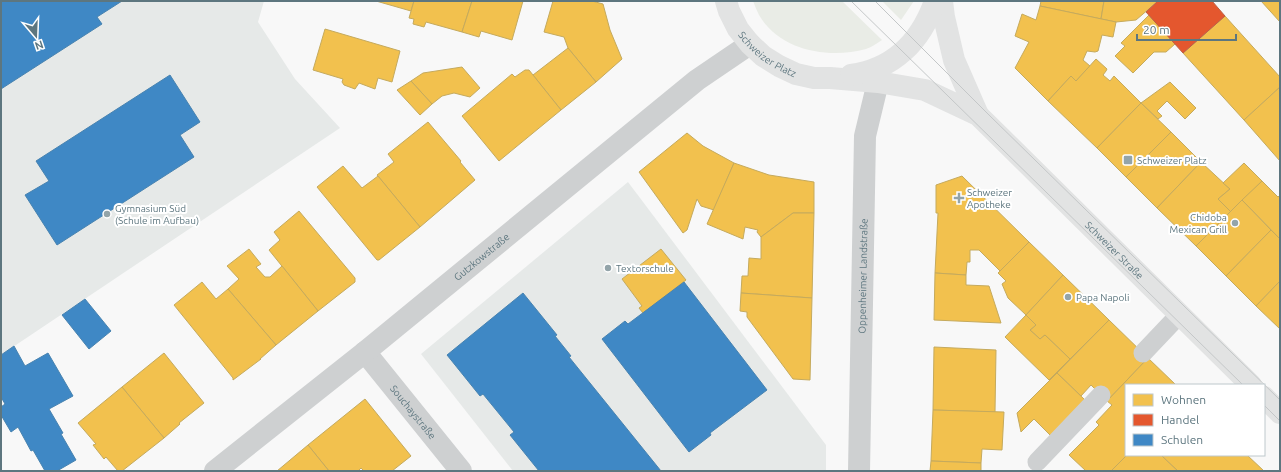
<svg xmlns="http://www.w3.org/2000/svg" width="1281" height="472" font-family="Ubuntu,sans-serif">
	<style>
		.built { fill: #e6e9e8 }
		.green { fill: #e9ece6 }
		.homes { fill: #f2c14e; stroke: #c5aa5d }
		.shops { fill: #e4572e; stroke: #bc6046 }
		.schools { fill: #3f88c5; stroke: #4883b0 }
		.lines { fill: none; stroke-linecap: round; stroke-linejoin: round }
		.lane { stroke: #ced0d1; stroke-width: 19 }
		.street { stroke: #ced0d1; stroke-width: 22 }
		.secondary { stroke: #e2e3e3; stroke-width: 22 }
		.tram { stroke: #c4c7c8; stroke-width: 1 }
		.poi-dot { fill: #93a4a9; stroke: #fff; stroke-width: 1.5 }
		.labels { text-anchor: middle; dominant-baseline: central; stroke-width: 4; stroke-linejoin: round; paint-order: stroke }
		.street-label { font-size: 10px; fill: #5d767f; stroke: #fff }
		.poi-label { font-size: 10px; fill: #5d767f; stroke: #fff; text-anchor: start }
	</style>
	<rect width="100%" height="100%" fill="#f8f8f8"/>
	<g class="built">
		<polygon points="1,1 264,1 258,22 295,79 340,128 1,355"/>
		<polygon points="628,182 826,445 826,471 513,471 421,354"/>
	</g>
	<g class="green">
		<path d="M753,1H842L882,40C877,43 872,47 866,49C829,59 780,51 759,15C757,11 755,6 753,1Z"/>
		<polygon points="882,1 914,1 901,20"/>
	</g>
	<g class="homes">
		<polygon points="376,1 414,1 411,11"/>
		<polygon points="414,1 472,1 462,32 426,22 424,27 413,24 414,19 409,18"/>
		<polygon points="472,1 523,1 512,40 481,31 479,37 462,32"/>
		<polygon points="553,1 592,1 603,4 610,30 622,59 596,82 568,48 564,37 544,32"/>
		<polygon points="1041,1 1104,1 1101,19 1040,6"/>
		<polygon points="1104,1 1156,1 1157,2 1136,20 1116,22 1101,19"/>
		<polygon points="1261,1 1280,1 1280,22"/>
		<polygon points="1040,6 1116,22 1113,37 1102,35 1098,51 1095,52 1087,51 1083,60 1090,66 1076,81 1071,76 1048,101 1015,68 1029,42 1015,36 1022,14 1036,20"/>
		<polygon points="1149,15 1175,44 1166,52 1154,52 1133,73 1115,56 1125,46 1121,43"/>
		<polygon points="1225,16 1280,77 1280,87 1244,120 1183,53"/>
		<polygon points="325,29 400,51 392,82 378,78 375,89 359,83 355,89 344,85 342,82 343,79 313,70"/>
		<polygon points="568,48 596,82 561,110 533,75"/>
		<polygon points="1096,59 1107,69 1106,71 1103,75 1110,81 1114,76 1141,103 1097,148 1048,101 1071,76 1076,81"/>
		<polygon points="462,67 480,88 470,97 454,93 442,96 432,104 411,81 423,73"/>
		<polygon points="525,70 529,70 561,110 499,161 462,116 512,74 515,77"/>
		<polygon points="411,81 432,104 420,115 397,90"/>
		<polygon points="1170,82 1196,108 1185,119 1167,101 1157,111 1162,116 1158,119 1141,103"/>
		<polygon points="1280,87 1280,161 1244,120"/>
		<polygon points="1141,103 1171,132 1126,177 1097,148"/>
		<polygon points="428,122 461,161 460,162 475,180 420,227 377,175 394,162 388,154"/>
		<polygon points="1171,132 1201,162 1157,208 1126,177"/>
		<polygon points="687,133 703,146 734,163 714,210 701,206 697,199 687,230 683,233 639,172"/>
		<polygon points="1201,162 1230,189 1218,199 1231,212 1196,246 1157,208"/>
		<polygon points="734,163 769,175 814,182 814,213 793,213 761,237 757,232 758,230 745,227 743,239 707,224"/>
		<polygon points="1244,163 1262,181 1231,212 1218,199 1230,189 1223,183"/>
		<polygon points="343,166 362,188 378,176 420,227 379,260 377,260 317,187"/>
		<polygon points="962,176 1029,242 1000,271 979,250 970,250 970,262 967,262 966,275 935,273 938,213 936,213 936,185"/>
		<polygon points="1262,181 1278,197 1280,195 1280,239 1242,200"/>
		<polygon points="1242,200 1271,230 1226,276 1196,246"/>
		<polygon points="299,211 355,278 355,282 318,311 269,250 280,240 274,232"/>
		<polygon points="793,213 814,213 812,298 741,293 742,276 748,276 749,258 761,259 761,237"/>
		<polygon points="1271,230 1280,239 1280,281 1256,306 1226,276"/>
		<polygon points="1029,242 1063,275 1026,315 1008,298 1002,284 1006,281 998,273"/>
		<polygon points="249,249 261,264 256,267 265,277 270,277 282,266 318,311 276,345 228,289 239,279 227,266"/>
		<polygon points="661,249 686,280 643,313 639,308 642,306 622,279"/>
		<polygon points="935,273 966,275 966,285 989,286 1001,323 934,320"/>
		<polygon points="1063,275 1109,320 1070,359 1045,335 1040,339 1030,330 1036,325 1026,315"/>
		<polygon points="1280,281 1280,329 1256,306"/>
		<polygon points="202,282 216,299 228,289 276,345 260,359 261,359 233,380 233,378 174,305"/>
		<polygon points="741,293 812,298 810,380 793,379 747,317 747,312 740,311"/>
		<polygon points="1026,315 1036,325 1030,330 1040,339 1045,335 1070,359 1049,380 1005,337"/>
		<polygon points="1109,320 1148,358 1107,401 1091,385 1081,396 1057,373"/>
		<polygon points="934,347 996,350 995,412 933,410"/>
		<polygon points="164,353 204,403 179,423 180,424 164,438 122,387"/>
		<polygon points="1148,358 1176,385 1126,385 1127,455 1111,471 1086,471 1069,455 1099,425 1096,422 1112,405 1107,401"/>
		<polygon points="1057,373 1085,400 1051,436 1034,419 1021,432 1017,413"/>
		<polygon points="122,387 164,438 122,471 118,471 106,457 104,459 93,445 96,444 78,423"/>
		<polygon points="365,399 411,456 392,471 364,471 361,468 358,471 329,471 308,445"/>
		<polygon points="933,410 1004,412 1002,450 982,449 981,463 931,461"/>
		<polygon points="308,445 329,471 277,471"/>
		<polygon points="1127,455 1161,455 1178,471 1111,471"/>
		<polygon points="1161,455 1247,455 1264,471 1178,471"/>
		<polygon points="931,461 981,463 981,471 930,471"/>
	</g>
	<polygon class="shops" points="1158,1 1212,1 1225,16 1183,53 1146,12"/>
	<g class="schools">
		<polygon points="1,1 122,1 97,17 102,24 1,89"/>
		<polygon points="170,75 200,122 180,135 194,157 57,245 25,195 49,181 36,161"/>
		<polygon points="684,282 767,390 710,433 711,435 689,452 602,339 625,321 628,324"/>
		<polygon points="523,293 557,335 555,336 571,356 569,357 661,471 539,471 510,435 514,432 483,394 480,396 447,355"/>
		<polygon points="85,299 111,331 89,349 62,315"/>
		<polygon points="14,346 25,366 48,353 73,396 49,409 63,433 61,434 76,460 57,471 45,471 33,450 31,451 18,427 11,432 1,415 1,407 5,404 1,397 1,355"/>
	</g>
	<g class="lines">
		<g class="lane">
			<polyline points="1143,353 1180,314"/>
			<polyline points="1037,462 1101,395"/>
		</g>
		<g class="street">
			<path id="s1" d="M365,352L461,471"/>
			<path id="s2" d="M215,471L365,352L697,80L750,44"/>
			<path id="s3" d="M859,471L865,136L878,82"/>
		</g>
		<g class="secondary">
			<path id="s4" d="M726,1L729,11L738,29L750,44L763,56L779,66L796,74L814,78H830L878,82L925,90L978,115L1251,385"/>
			<polyline points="942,1 944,17 954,60 978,115"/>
			<path d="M851,75C894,69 921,41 935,1"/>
			<polyline points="1264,397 1280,413"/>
		</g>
		<g class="tram">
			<polyline points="851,1 1243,385"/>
			<polyline points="875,1 988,114 1280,400"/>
			<polyline points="1264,405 1280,421"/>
		</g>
	</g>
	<g class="poi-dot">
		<rect x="1123" y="155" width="10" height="10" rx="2"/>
		<path d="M957 192h4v4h4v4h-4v4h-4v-4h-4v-4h4z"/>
		<circle cx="107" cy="214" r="4"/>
		<circle cx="1235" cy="223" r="4"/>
		<circle cx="608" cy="268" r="4"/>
		<circle cx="1068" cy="297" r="4"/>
	</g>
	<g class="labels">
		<g class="street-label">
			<text stroke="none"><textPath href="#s4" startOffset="70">Schweizer Platz</textPath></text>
			<text stroke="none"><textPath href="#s4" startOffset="486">Schweizer Straße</textPath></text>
			<text stroke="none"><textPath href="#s2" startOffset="342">Gutzkowstraße</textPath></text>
			<text stroke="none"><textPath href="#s3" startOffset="195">Oppenheimer Landstraße</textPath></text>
			<text stroke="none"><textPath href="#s1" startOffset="77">Souchaystraße</textPath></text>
		</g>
		<g class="poi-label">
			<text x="1137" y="160">Schweizer Platz</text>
			<text x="967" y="192">Schweizer<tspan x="967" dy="12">Apotheke</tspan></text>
			<text x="115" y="208">Gymnasium Süd<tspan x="115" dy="12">(Schule im Aufbau)</tspan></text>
			<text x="1227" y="217" text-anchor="end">Chidoba<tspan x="1227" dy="12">Mexican Grill</tspan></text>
			<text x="616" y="268">Textorschule</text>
			<text x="1076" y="297">Papa Napoli</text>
		</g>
	</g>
	<rect width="1281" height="472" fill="none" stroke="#5d767f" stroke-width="4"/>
	<rect x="1125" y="384" width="140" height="72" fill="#ffffff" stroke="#bec8cc"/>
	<rect x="1133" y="394" width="20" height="12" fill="#f2c14e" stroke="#bec8cc"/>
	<text x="1161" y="404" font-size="12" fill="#5d767f">Wohnen</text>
	<rect x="1133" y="414" width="20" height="12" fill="#e4572e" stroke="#bec8cc"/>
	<text x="1161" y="424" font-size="12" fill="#5d767f">Handel</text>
	<rect x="1133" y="434" width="20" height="12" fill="#3f88c5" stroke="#bec8cc"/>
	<text x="1161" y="444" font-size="12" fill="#5d767f">Schulen</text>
	<g transform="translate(36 36) rotate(161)" stroke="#ffffff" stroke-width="3" paint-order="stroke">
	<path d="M0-3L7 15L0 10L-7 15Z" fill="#5d767f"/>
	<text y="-6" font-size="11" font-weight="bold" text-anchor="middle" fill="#5d767f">N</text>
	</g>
	<path d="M1137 34v6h99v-6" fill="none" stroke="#5d767f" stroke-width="2"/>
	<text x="1143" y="34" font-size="12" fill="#5d767f" stroke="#ffffff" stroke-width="3" paint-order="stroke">20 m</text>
</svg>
